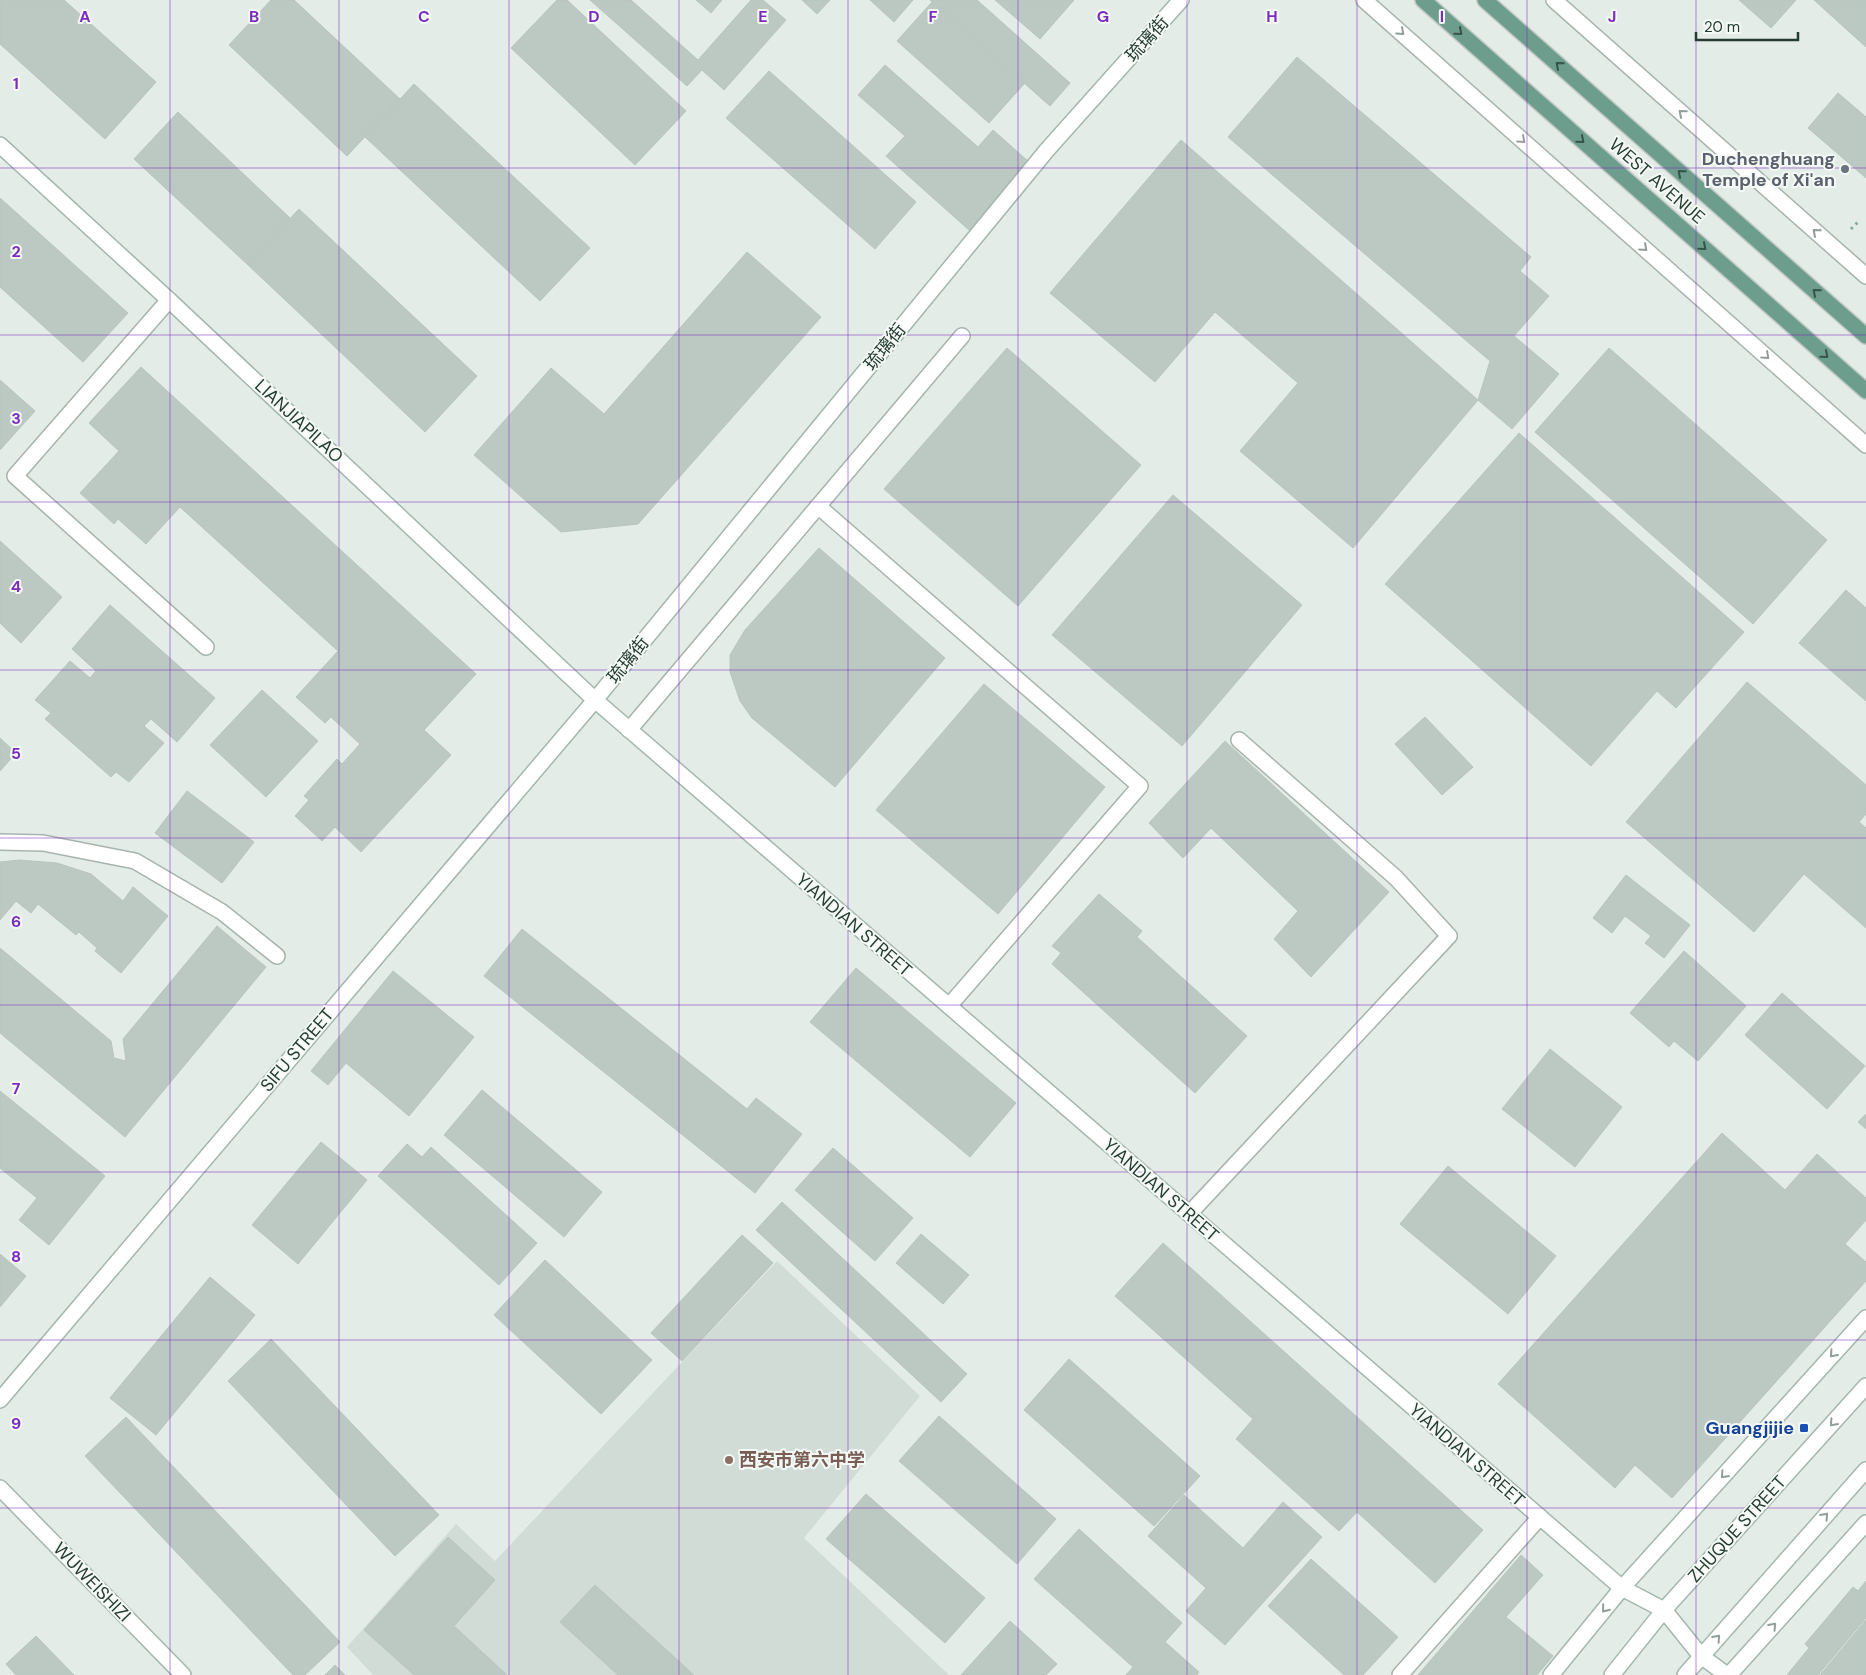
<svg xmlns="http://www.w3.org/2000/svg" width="1866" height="1675" font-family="'DM Sans','Noto Sans SC',sans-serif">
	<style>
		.built { fill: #d2dcd6 }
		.building { fill: #bcc9c3; stroke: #b7c5be }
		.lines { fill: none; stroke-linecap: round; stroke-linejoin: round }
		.lane-casing { stroke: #a7b4ad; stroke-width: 18 }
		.street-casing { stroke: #a7b4ad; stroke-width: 18 }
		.secondary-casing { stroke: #a3b7ae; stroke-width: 18 }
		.primary-casing { stroke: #c2c8c6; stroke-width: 18 }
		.path { stroke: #87ac9d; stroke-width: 3; stroke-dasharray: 2.5 4; stroke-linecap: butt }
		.lane { stroke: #fff; stroke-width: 15 }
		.street { stroke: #fff; stroke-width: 15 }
		.secondary { stroke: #fff; stroke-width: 15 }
		.primary { stroke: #6d9d8c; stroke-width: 15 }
		.oneway { stroke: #929e99 }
		.oneway2 { stroke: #375449 }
		.grid { fill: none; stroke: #7b2cbf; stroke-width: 1; stroke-opacity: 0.55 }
		.worship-dot { fill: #6b7280; stroke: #f4f9f6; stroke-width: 2 }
		.transit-dot { fill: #1a4fb4; stroke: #f4f9f6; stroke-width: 2 }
		.education-dot { fill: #8d6e63; stroke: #f4f9f6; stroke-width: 2 }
		.labels { text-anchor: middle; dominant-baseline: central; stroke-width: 4; stroke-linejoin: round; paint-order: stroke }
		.street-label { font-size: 18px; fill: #253c33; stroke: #f4f9f6 }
		.worship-label { font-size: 18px; font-weight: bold; fill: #5b616d; stroke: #f4f9f6; text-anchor: end }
		.transit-label { font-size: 18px; font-weight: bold; fill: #164399; stroke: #f4f9f6; text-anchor: end }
		.education-label { font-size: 18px; font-weight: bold; fill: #785e54; stroke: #f4f9f6; text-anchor: start }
		.grid-label { font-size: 16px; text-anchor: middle; font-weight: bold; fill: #7b2cbf; stroke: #f4f9f6; stroke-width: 4; stroke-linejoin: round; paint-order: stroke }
	</style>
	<rect width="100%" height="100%" fill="#e4ece7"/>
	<polygon class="built" points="777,1261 920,1396 804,1538 949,1675 373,1675 347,1647 456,1524 495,1561"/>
	<g class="building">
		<polygon points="0,0 64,0 156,82 105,139 0,44"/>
		<polygon points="271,0 294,0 400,99 347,156 229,45"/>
		<polygon points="557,0 567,0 686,111 635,165 511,48"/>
		<polygon points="590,0 631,0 698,60 751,0 763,0 786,20 724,90 702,70 687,86"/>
		<polygon points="696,0 722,0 711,13"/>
		<polygon points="802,0 830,0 817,14"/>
		<polygon points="870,0 913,0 894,22"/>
		<polygon points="930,0 977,0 1070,83 1050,106"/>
		<polygon points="995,0 1074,0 1040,39"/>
		<polygon points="1739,0 1796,0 1771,28"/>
		<polygon points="1814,0 1866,0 1866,47"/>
		<polygon points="932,2 1024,84 989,123 897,41"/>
		<polygon points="1297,57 1531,257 1520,271 1549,296 1514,336 1559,374 1512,429 1478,400 1490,361 1228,137"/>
		<polygon points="885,65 978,147 993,130 1029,162 969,230 886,156 905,136 858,95"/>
		<polygon points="769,71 916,202 875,249 726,118"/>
		<polygon points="414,84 590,248 540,301 365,137"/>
		<polygon points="1838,93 1866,117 1866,178 1808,128"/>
		<polygon points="178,112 290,218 247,264 134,159"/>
		<polygon points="1181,140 1478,400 1353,548 1240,451 1298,383 1215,312 1155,382 1050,293"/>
		<polygon points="0,198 128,313 83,362 0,287"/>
		<polygon points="299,209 477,376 425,432 247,264"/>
		<polygon points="747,252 821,317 638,524 561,532 474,455 551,368 604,414"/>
		<polygon points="1007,348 1141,465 1018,606 884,489"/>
		<polygon points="1609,348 1827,540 1753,624 1535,432"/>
		<polygon points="141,367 476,674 424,730 451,755 361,852 335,827 322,841 295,816 309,800 304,796 337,759 342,764 360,744 331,717 325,723 296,697 338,651 180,507 146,544 118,519 114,524 80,493 119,451 89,423"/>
		<polygon points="0,380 35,411 0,450"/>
		<polygon points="1519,433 1744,632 1676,708 1657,691 1591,766 1385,584"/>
		<polygon points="1173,495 1302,605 1182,746 1052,635"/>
		<polygon points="0,541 62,597 21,643 0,623"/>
		<polygon points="819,548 945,658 835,787 752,718 740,701 730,672 730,655 745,630"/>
		<polygon points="1846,590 1866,608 1866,701 1799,643"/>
		<polygon points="110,605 215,698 177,742 151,719 144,726 164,743 129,782 116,772 111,777 45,719 51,713 35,700 70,661 90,678 96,671 72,649"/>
		<polygon points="1747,682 1866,785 1866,814 1859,822 1866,828 1866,928 1804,874 1754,932 1626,822"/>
		<polygon points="984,684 1105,787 998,914 876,810"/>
		<polygon points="262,690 318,741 266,797 210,745"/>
		<polygon points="1425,717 1473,767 1442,795 1395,744"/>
		<polygon points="0,738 16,753 0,771"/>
		<polygon points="1225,741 1389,892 1311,977 1274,939 1298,911 1211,828 1183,858 1149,823"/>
		<polygon points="187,791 254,842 222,883 155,833"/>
		<polygon points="19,860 57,863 91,874 123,901 133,887 168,916 121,973 95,951 97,948 79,932 76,935 38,904 31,913 16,901 0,920 0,862"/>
		<polygon points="1626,875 1690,925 1664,958 1645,943 1651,936 1625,916 1612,933 1593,918"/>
		<polygon points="1099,894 1142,931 1137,937 1247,1036 1195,1093 1052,964 1061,953 1052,946"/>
		<polygon points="217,926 266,967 125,1137 0,1033 0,948 111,1041 114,1058 126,1061 123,1039"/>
		<polygon points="522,929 747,1109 756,1098 802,1134 755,1193 484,976"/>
		<polygon points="1684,951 1746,1006 1698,1061 1674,1041 1669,1047 1630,1013"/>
		<polygon points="856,968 1016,1103 970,1157 810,1022"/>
		<polygon points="393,971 474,1037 409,1116 346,1063 328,1085 311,1071"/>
		<polygon points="1782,993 1865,1066 1827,1109 1745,1035"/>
		<polygon points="1550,1049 1622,1107 1575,1167 1502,1109"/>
		<polygon points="482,1090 602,1192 564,1237 444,1135"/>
		<polygon points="0,1091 105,1176 49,1245 19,1220 37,1198 0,1168"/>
		<polygon points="1866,1114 1866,1129 1858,1122"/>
		<polygon points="1722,1133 1785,1190 1817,1154 1866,1198 1866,1220 1845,1244 1866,1262 1866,1281 1672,1498 1635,1465 1615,1488 1498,1384"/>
		<polygon points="321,1142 367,1180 298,1264 252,1225"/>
		<polygon points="407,1144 422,1157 431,1147 537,1243 499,1285 378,1176"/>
		<polygon points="833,1148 913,1218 875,1261 795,1190"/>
		<polygon points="1448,1166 1556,1256 1508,1314 1400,1224"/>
		<polygon points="782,1202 967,1374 941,1402 756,1230"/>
		<polygon points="921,1234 969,1275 943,1304 896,1263"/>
		<polygon points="742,1235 773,1263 682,1361 651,1333"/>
		<polygon points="1163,1243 1483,1530 1435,1583 1357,1512 1339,1531 1236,1439 1253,1419 1115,1296"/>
		<polygon points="0,1254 26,1276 0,1307"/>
		<polygon points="545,1260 652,1360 601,1414 494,1315"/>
		<polygon points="210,1277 255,1315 156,1435 110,1398"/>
		<polygon points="271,1339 439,1515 395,1556 228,1381"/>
		<polygon points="1069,1359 1200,1476 1154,1526 1024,1410"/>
		<polygon points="939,1416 1056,1519 1017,1564 899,1461"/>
		<polygon points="126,1417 340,1642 305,1675 293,1675 85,1456"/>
		<polygon points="866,1494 985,1598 945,1643 826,1539"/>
		<polygon points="1184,1495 1243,1548 1283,1502 1322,1537 1225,1645 1186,1611 1206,1588 1148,1536"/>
		<polygon points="1079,1529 1182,1623 1165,1642 1199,1672 1197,1675 1126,1675 1133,1667 1034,1579"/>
		<polygon points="448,1537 495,1580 454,1626 507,1675 414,1675 364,1630"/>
		<polygon points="1521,1555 1543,1575 1506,1617 1553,1656 1537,1675 1418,1675"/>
		<polygon points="1311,1559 1398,1637 1363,1675 1344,1675 1268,1606"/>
		<polygon points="1866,1581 1866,1618 1818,1675 1787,1675 1809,1648 1805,1644 1853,1587 1858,1591"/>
		<polygon points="595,1585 694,1675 618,1675 560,1622"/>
		<polygon points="1866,1620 1866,1675 1820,1675"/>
		<polygon points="1010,1621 1057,1664 1046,1675 961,1675"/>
		<polygon points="36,1636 74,1675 16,1675 6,1664"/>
		<polygon points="335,1665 345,1675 325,1675"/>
	</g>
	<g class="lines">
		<g class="lane-casing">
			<g id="lane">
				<polyline points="169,300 15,476 206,647"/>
				<polyline points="818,506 1140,786 949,1006"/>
				<polyline points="629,730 962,336"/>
				<polyline points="1239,740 1396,878 1449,936"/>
				<polyline points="0,842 43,843 135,861 222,912 277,956"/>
				<polyline points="1400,1675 1540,1517"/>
			</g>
		</g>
		<g class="street-casing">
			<g id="street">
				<polyline points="1364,0 1866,445"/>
				<polyline points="1554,0 1866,276"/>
				<polyline points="1189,1214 1449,936"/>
			</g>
		</g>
		<g class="secondary-casing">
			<g id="secondary">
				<polyline points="0,145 169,300 595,700 1622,1588 1664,1610 1701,1656 1727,1675"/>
				<polyline points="0,1400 595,700 1047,150 1181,0"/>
				<polyline points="0,1488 183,1675"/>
				<polyline points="1551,1675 1622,1588 1866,1318"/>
				<polyline points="1612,1675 1664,1610 1866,1386"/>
				<polyline points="1685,1675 1866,1470"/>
				<polyline points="1729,1675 1866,1523"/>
			</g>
		</g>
		<g class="primary-casing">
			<g id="primary">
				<polyline points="1423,0 1866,391"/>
				<polyline points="1485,0 1866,336"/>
			</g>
		</g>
		<polyline class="path" points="1851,229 1859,221"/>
		<use href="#lane" class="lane"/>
		<use href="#street" class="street"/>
		<use href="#secondary" class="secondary"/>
		<use href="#primary" class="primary"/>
	</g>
	<defs><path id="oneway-chevron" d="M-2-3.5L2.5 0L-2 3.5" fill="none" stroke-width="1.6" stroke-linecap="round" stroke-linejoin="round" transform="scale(1.25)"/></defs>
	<g class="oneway">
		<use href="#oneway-chevron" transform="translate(1401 32) rotate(42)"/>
		<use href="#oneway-chevron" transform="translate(1682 113) rotate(-139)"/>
		<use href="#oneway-chevron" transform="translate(1522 140) rotate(42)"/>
		<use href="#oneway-chevron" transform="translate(1816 232) rotate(-139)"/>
		<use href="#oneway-chevron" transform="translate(1644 248) rotate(42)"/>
		<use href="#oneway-chevron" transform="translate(1766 356) rotate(42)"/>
		<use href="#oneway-chevron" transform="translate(1833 1354) rotate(132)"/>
		<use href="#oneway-chevron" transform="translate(1833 1423) rotate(132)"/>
		<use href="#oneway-chevron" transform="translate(1724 1475) rotate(132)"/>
		<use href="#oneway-chevron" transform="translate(1825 1516) rotate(-48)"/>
		<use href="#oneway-chevron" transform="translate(1605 1609) rotate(129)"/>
		<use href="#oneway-chevron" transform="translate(1773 1626) rotate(-48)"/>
		<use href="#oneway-chevron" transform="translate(1717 1638) rotate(-48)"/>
	</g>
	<g class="oneway2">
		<use href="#oneway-chevron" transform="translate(1459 32) rotate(41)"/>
		<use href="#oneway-chevron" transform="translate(1559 65) rotate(-139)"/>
		<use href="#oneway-chevron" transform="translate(1581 140) rotate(41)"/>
		<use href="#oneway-chevron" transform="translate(1681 173) rotate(-139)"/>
		<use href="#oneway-chevron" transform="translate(1703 247) rotate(41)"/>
		<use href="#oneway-chevron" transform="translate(1816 292) rotate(-139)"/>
		<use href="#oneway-chevron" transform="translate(1825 355) rotate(41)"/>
	</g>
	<path class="grid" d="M170,0V1675M339,0V1675M509,0V1675M679,0V1675M848,0V1675M1018,0V1675M1187,0V1675M1357,0V1675M1527,0V1675M1696,0V1675M0,168H1866M0,335H1866M0,502H1866M0,670H1866M0,838H1866M0,1005H1866M0,1172H1866M0,1340H1866M0,1508H1866"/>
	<circle class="worship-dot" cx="1845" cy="169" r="5"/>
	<rect class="transit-dot" x="1799" y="1423" width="10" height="10" rx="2.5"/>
	<circle class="education-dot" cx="729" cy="1460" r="5"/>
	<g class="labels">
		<g class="street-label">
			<text transform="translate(1147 39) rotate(-48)">琉璃街</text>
			<text transform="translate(1657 181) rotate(41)">WEST AVENUE</text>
			<text transform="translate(885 347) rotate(-51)">琉璃街</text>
			<text transform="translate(299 421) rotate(43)">LIANJIAPILAO</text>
			<text transform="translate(628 660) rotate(-51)">琉璃街</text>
			<text transform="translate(854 925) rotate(41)">YIANDIAN STREET</text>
			<text transform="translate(297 1050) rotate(-50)">SIFU STREET</text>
			<text transform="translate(1161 1190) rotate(41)">YIANDIAN STREET</text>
			<text transform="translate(1467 1455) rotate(41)">YIANDIAN STREET</text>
			<text transform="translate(1737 1529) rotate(-48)">ZHUQUE STREET</text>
			<text transform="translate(92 1582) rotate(46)">WUWEISHIZI</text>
		</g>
		<g class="worship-label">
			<text x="1835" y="159">Duchenghuang<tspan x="1835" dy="21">Temple of Xi'an</tspan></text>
		</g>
		<g class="transit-label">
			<text x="1794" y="1428">Guangjijie</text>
		</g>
		<g class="education-label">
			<text x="739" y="1460">西安市第六中学</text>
		</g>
	</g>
	<g class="grid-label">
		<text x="85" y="22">A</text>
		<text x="254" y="22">B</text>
		<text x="424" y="22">C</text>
		<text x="594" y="22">D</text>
		<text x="763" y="22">E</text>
		<text x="933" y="22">F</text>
		<text x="1103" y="22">G</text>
		<text x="1272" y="22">H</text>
		<text x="1442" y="22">I</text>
		<text x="1612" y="22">J</text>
		<text x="16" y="89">1</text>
		<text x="16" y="257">2</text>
		<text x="16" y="424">3</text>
		<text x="16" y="592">4</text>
		<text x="16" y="759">5</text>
		<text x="16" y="927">6</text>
		<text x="16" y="1094">7</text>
		<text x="16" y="1262">8</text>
		<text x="16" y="1429">9</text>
	</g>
	<path d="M1696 32v8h102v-8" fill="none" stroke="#253c33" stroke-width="2.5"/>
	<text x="1704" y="32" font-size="15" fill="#253c33" stroke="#f4f9f6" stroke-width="4" paint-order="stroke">20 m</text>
</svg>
